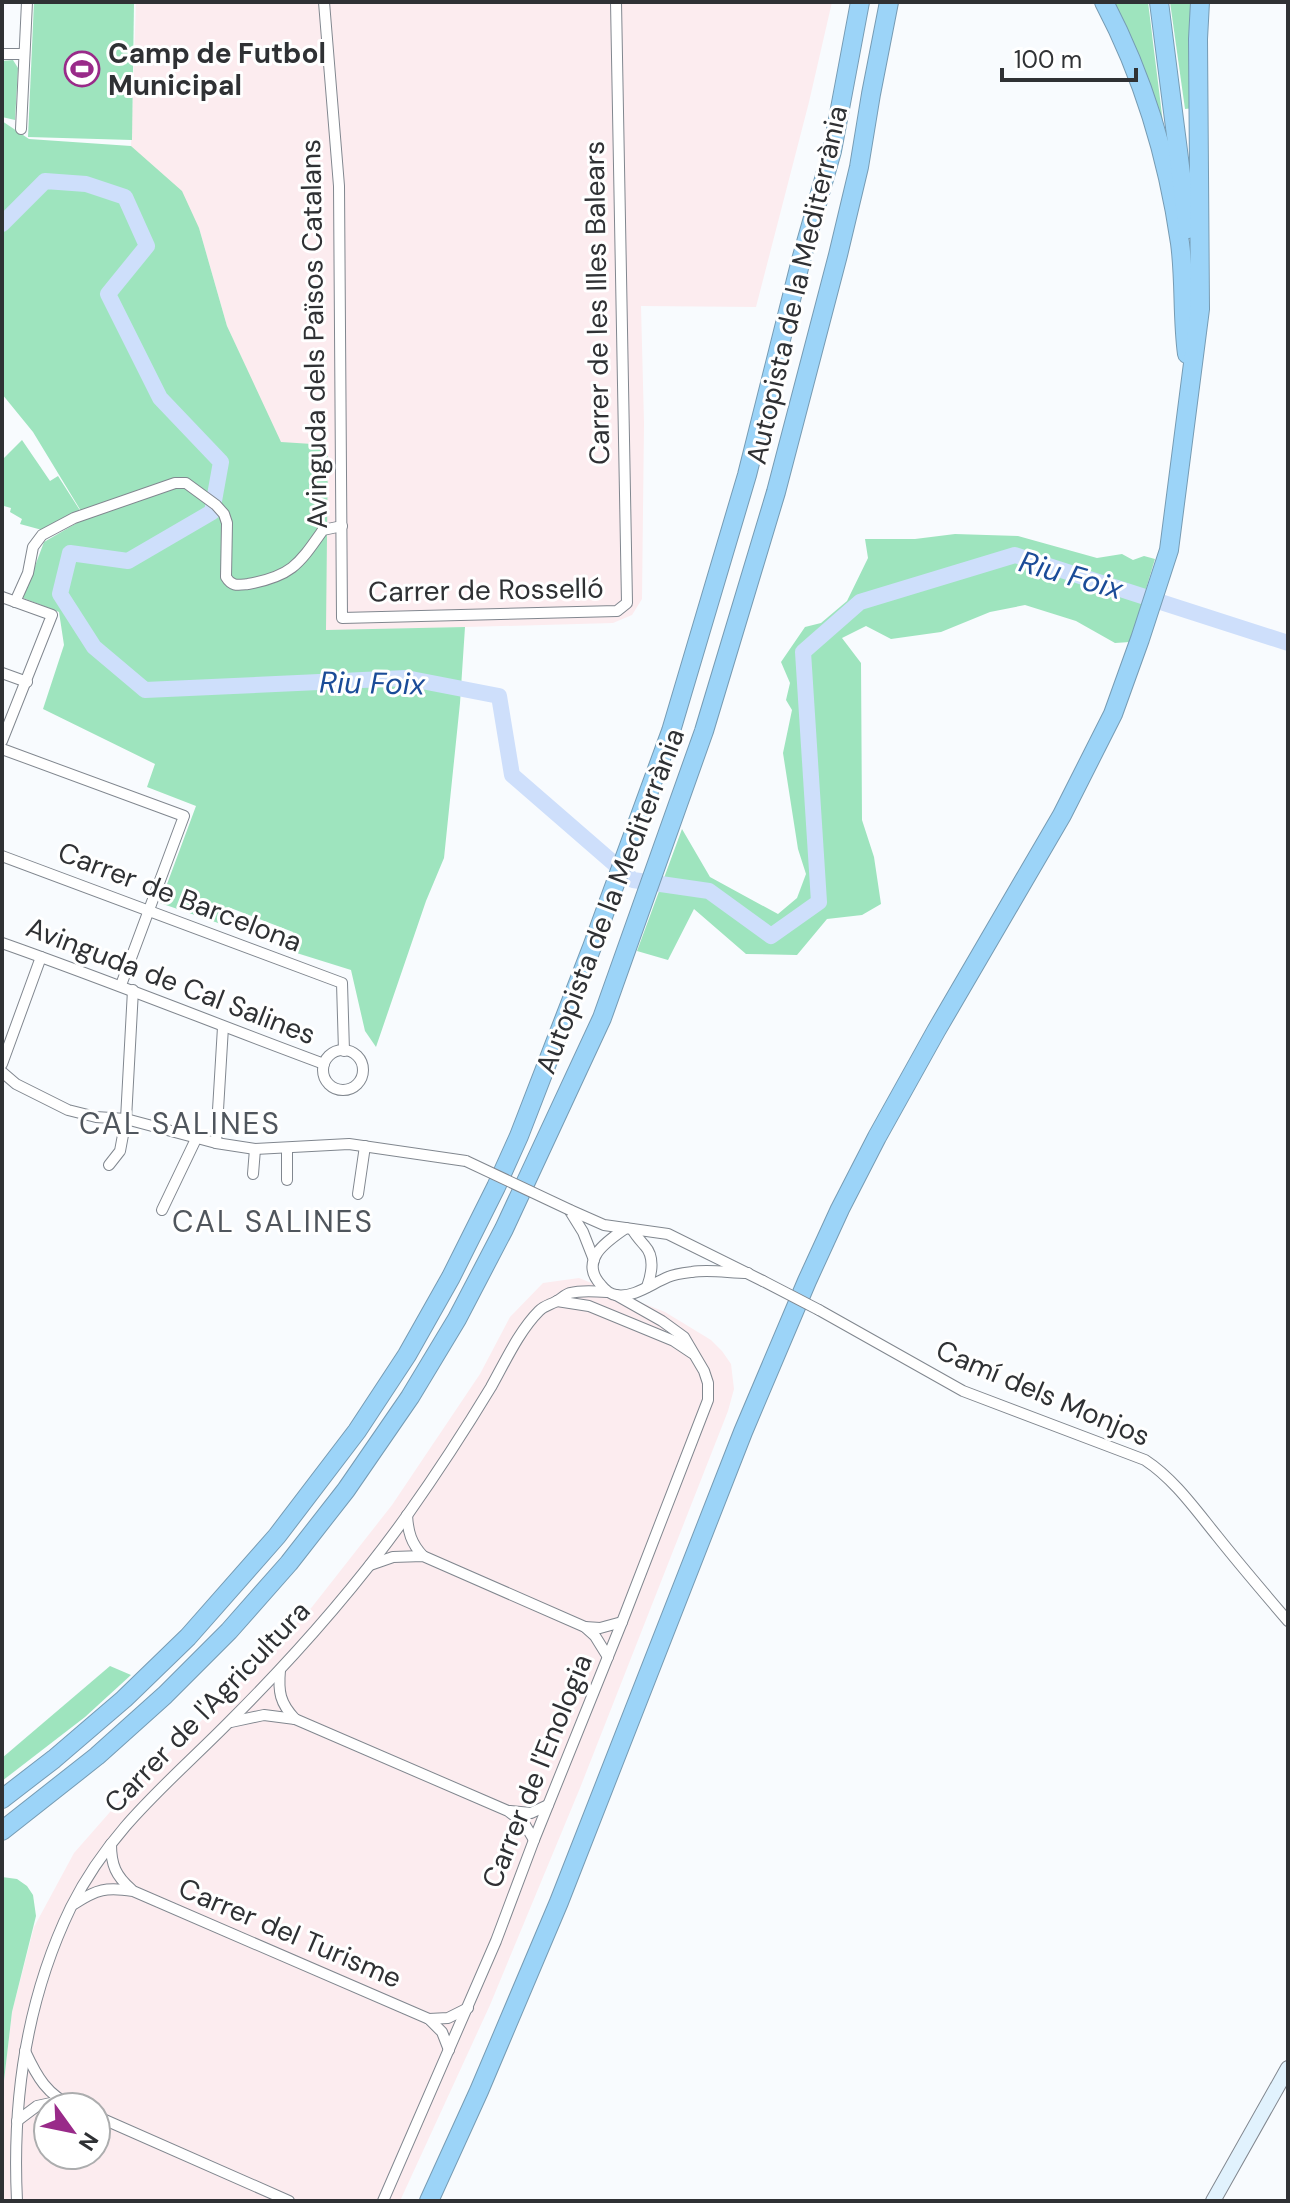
<svg xmlns="http://www.w3.org/2000/svg" width="1290" height="2203" font-family="'DM Sans',sans-serif">
	<style>
		.industrial { fill: #fcecef; fill-rule: evenodd }
		.green { fill: #9ee4be }
		.lines { fill: none; stroke-linecap: round; stroke-linejoin: round }
		.river { stroke: #cedffb; stroke-width: 16 }
		.street-casing { stroke: #81878f; stroke-width: 12 }
		.secondary-casing { stroke: #81878f; stroke-width: 16 }
		.highway-casing { stroke: #769bb3; stroke-width: 20 }
		.street { stroke: #fff; stroke-width: 10 }
		.secondary { stroke: #e1f2fd; stroke-width: 14 }
		.highway { stroke: #9cd4f8; stroke-width: 18 }
		.street-bridge-casing { stroke: #81878f; stroke-width: 12; stroke-linecap: butt }
		.street-bridge { stroke: #fff; stroke-width: 10 }
		.labels { text-anchor: middle; dominant-baseline: central; stroke-width: 6; stroke-linejoin: round; paint-order: stroke }
		.poi-label { font-size: 28px; font-weight: bold; fill: #2f3134; stroke: #fff; text-anchor: start }
		.street-label { font-size: 28px; fill: #2f3134; stroke: #fff }
		.water-label { font-size: 30px; font-style: italic; fill: #1b4c98; stroke: #fff }
		.neighbourhood-label { font-size: 30px; letter-spacing: 2px; fill: #50565d; stroke: #fff }
	</style>
	<rect width="100%" height="100%" fill="#f8fbfe"/>
	<g class="industrial">
		<polygon points="136,2 832,2 809,102 756,307 641,306 644,423 642,599 632,615 613,623 325,631 327,520 294,518 248,372 227,326 199,228 131,146"/>
		<path d="M579,1278L665,1312L711,1340L722,1351L731,1364L734,1389L728,1411L580,1788L490,2005L400,2201H2V2098L12,2012L34,1927L74,1853L124,1796L235,1688L312,1607L392,1505L480,1374L510,1317L543,1283ZM48,2107H96V2155H48Z"/>
	</g>
	<g class="green">
		<polygon points="34,2 134,2 132,140 28,137"/>
		<polygon points="1111,2 1148,2 1165,139"/>
		<polygon points="1170,2 1194,2 1194,108 1185,109"/>
		<polygon points="13,60 18,68 15,120 2,117 2,61"/>
		<polygon points="2,121 29,139 131,146 182,191 199,228 227,326 281,442 328,445 326,630 465,627 460,703 444,858 426,901 376,1047 365,1031 351,970 287,950 293,932 228,907 221,924 160,903 196,806 147,787 155,764 43,709 64,645 59,612 23,598 44,542 82,520 81,511 33,432 2,394"/>
		<polygon points="22,440 50,481 58,476 81,512 42,530 20,524 22,519 10,512 11,508 4,506 2,512 2,460"/>
		<polygon points="955,534 1018,536 1097,558 1122,554 1133,560 1144,556 1155,559 1130,642 1115,643 1076,621 1025,605 990,612 941,632 891,639 866,626 842,638 861,663 862,820 874,857 881,904 862,915 827,919 797,955 746,954 694,909 668,960 637,951 682,829 710,877 778,914 797,898 806,874 798,849 783,753 792,710 786,700 790,683 781,662 805,627 821,623 847,601 868,558 865,539 915,539"/>
		<polygon points="110,1666 131,1675 85,1717 2,1781 2,1758"/>
		<polygon points="2,1877 17,1879 27,1886 33,1895 36,1916 12,2012 2,2098"/>
	</g>
	<g class="lines">
		<polyline class="river" points="2,224 45,181 86,184 125,197 147,246 108,294 160,398 221,462 212,512 128,561 70,553 60,594 94,647 145,690 406,678 499,696 512,775 633,880 709,891 771,936 819,902 803,652 860,602 1015,555 1288,643"/>
		<g class="street-casing">
			<g id="street">
				<polyline points="324,2 339,186 342,618 617,611 627,603 616,2"/>
				<polyline points="2,54 24,54"/>
				<polyline points="21,129 27,2"/>
				<polyline points="2,597 52,615 2,741"/>
				<path d="M15,602L28,573L33,547L42,535L74,518L175,483H186L216,505L224,514L227,523L226,577C232,587 238,585 248,584C292,576 299,564 323,530L342,526"/>
				<polyline points="2,673 27,682"/>
				<polyline points="2,749 184,816 121,985"/>
				<polyline points="2,856 342,983 344,1051"/>
				<path d="M2,943C110,981 216,1024 324,1064"/>
				<circle cx="343" cy="1070" r="20"/>
				<polyline points="2,1064 41,957"/>
				<polyline points="2,1072 16,1084 68,1110 96,1117 126,1119 216,1143 255,1149 349,1144 466,1161"/>
				<polyline points="216,1143 223,1027"/>
				<polyline points="287,1148 287,1180"/>
				<polyline points="109,1165 120,1151 126,1119 133,990"/>
				<polyline points="253,1174 255,1149"/>
				<polyline points="358,1194 365,1146"/>
				<polyline points="162,1210 196,1139"/>
				<polyline points="570,1210 604,1225 668,1234 763,1281"/>
				<polyline points="570,1211 583,1232 594,1260"/>
				<path d="M626,1228C607,1241 578,1260 601,1285C605,1290 609,1294 616,1295C634,1298 651,1284 668,1277C675,1274 684,1273 692,1272C709,1269 730,1273 748,1273"/>
				<path d="M632,1229C636,1236 639,1239 645,1246C655,1257 652,1273 647,1287"/>
				<polyline points="557,1301 589,1306 674,1341 692,1353"/>
				<path d="M819,1310L963,1391L1145,1460C1174,1479 1195,1509 1217,1536C1240,1565 1264,1593 1288,1621"/>
				<path d="M407,1515C408,1532 411,1543 423,1556"/>
				<polyline points="370,1565 393,1557 423,1556 585,1627 595,1636 608,1657"/>
				<polyline points="585,1627 600,1628 622,1622"/>
				<path d="M280,1670C278,1692 280,1703 295,1719"/>
				<polyline points="231,1722 264,1715 295,1719 508,1811 524,1823 534,1840"/>
				<polyline points="510,1811 531,1813 548,1805"/>
				<path d="M111,1844C111,1865 116,1876 131,1889"/>
				<path d="M74,1904C97,1889 106,1887 133,1891L429,2019L442,2032L449,2050"/>
				<polyline points="429,2019 448,2018 468,2008"/>
				<path d="M25,2051C37,2077 47,2095 74,2107"/>
				<polyline points="96,2116 289,2201"/>
				<polyline points="17,2121 37,2106 60,2101"/>
				<path d="M17,2201C12,2099 26,2000 71,1907C111,1827 170,1782 231,1720C295,1656 356,1587 408,1514C437,1473 465,1430 491,1387C505,1362 519,1331 539,1311C544,1306 549,1305 555,1302C560,1300 564,1295 570,1293C581,1290 595,1291 607,1292"/>
				<polyline points="383,2201 496,1941 534,1840 622,1622 708,1400 708,1383 704,1371 684,1337 662,1321 616,1295"/>
			</g>
		</g>
		<g class="secondary-casing">
			<polyline id="secondary" points="1213,2201 1288,2068"/>
		</g>
		<g class="highway-casing">
			<g id="highway">
				<path d="M1104,2C1143,76 1168,160 1180,243C1185,280 1182,317 1187,354"/>
				<polyline points="1159,2 1188,229"/>
				<polyline points="2,1799 54,1759 124,1699 188,1637 277,1536 357,1431 407,1355 451,1277 496,1187 519,1136 592,947 671,731 747,475 801,260 832,151 860,2"/>
				<polyline points="2,1831 97,1756 165,1695 229,1631 289,1563 346,1490 410,1397 457,1319 504,1229 602,1018 704,731 776,492 838,255 859,167 871,94 889,2"/>
				<polyline points="429,2201 479,2091 559,1902 743,1432 807,1281 840,1209 877,1137 936,1031 1062,815 1113,714 1140,639 1169,550 1200,309 1198,39 1200,2"/>
			</g>
		</g>
		<use href="#street" class="street"/>
		<use href="#secondary" class="secondary"/>
		<use href="#highway" class="highway"/>
		<g class="street-bridge-casing">
			<g id="street-bridge">
				<polyline points="466,1161 570,1210"/>
				<polyline points="763,1281 819,1310"/>
			</g>
		</g>
		<use href="#street-bridge" class="street-bridge"/>
	</g>
	<defs>
		<g id="stadium-ring" transform="scale(1.8)"><circle r="9.5" fill="#fff" stroke="#992a89" stroke-width="1.5"/><path d="M0-5a6.5 5 0 1 0 0 10a6.5 5 0 1 0 0-10ZM-3.5-1.8h7v3.6h-7Z" fill="#992a89"/></g>
	</defs>
	<g fill-rule="evenodd">
		<use href="#stadium-ring" x="82" y="69"/>
	</g>
	<g class="labels">
		<g class="poi-label">
			<text x="108" y="53">Camp de Futbol<tspan x="108" dy="32">Municipal</tspan></text>
		</g>
		<g class="street-label">
			<text transform="translate(797 285) rotate(-77)">Autopista de la Mediterrània</text>
			<text transform="translate(597 303) rotate(-91)">Carrer de les Illes Balears</text>
			<text transform="translate(314 334) rotate(-91)">Avinguda dels Països Catalans</text>
			<text transform="translate(486 590) rotate(-1)">Carrer de Rosselló</text>
			<text transform="translate(180 897) rotate(21)">Carrer de Barcelona</text>
			<text transform="translate(610 901) rotate(-69)">Autopista de la Mediterrània</text>
			<text transform="translate(171 981) rotate(21)">Avinguda de Cal Salines</text>
			<text transform="translate(1043 1393) rotate(23)">Camí dels Monjos</text>
			<text transform="translate(207 1707) rotate(-46)">Carrer de l'Agricultura</text>
			<text transform="translate(537 1771) rotate(-68)">Carrer de l'Enologia</text>
			<text transform="translate(290 1933) rotate(23)">Carrer del Turisme</text>
		</g>
		<g class="water-label">
			<text transform="translate(1071 575) rotate(16)">Riu Foix</text>
			<text transform="translate(372 683) rotate(1)">Riu Foix</text>
		</g>
		<g class="neighbourhood-label">
			<text x="180" y="1123">CAL SALINES</text>
			<text x="273" y="1221">CAL SALINES</text>
		</g>
	</g>
	<rect width="1290" height="2203" fill="none" stroke="#2f3134" stroke-width="8"/>
	<g transform="translate(72 2131) rotate(123)"><circle r="38" fill="#ffffff" stroke="#acadae" stroke-width="2"/>
	<path d="M0-6L14 30L0 20L-14 30Z" fill="#992a89"/>
	<text y="-12" font-size="22" font-weight="bold" text-anchor="middle" fill="#2f3134">N</text>
	</g>
	<path d="M1002 68v12h134v-12" fill="none" stroke="#2f3134" stroke-width="4"/>
	<text x="1014" y="68" font-size="24" fill="#2f3134" stroke="#ffffff" stroke-width="6" paint-order="stroke">100 m</text>
</svg>
